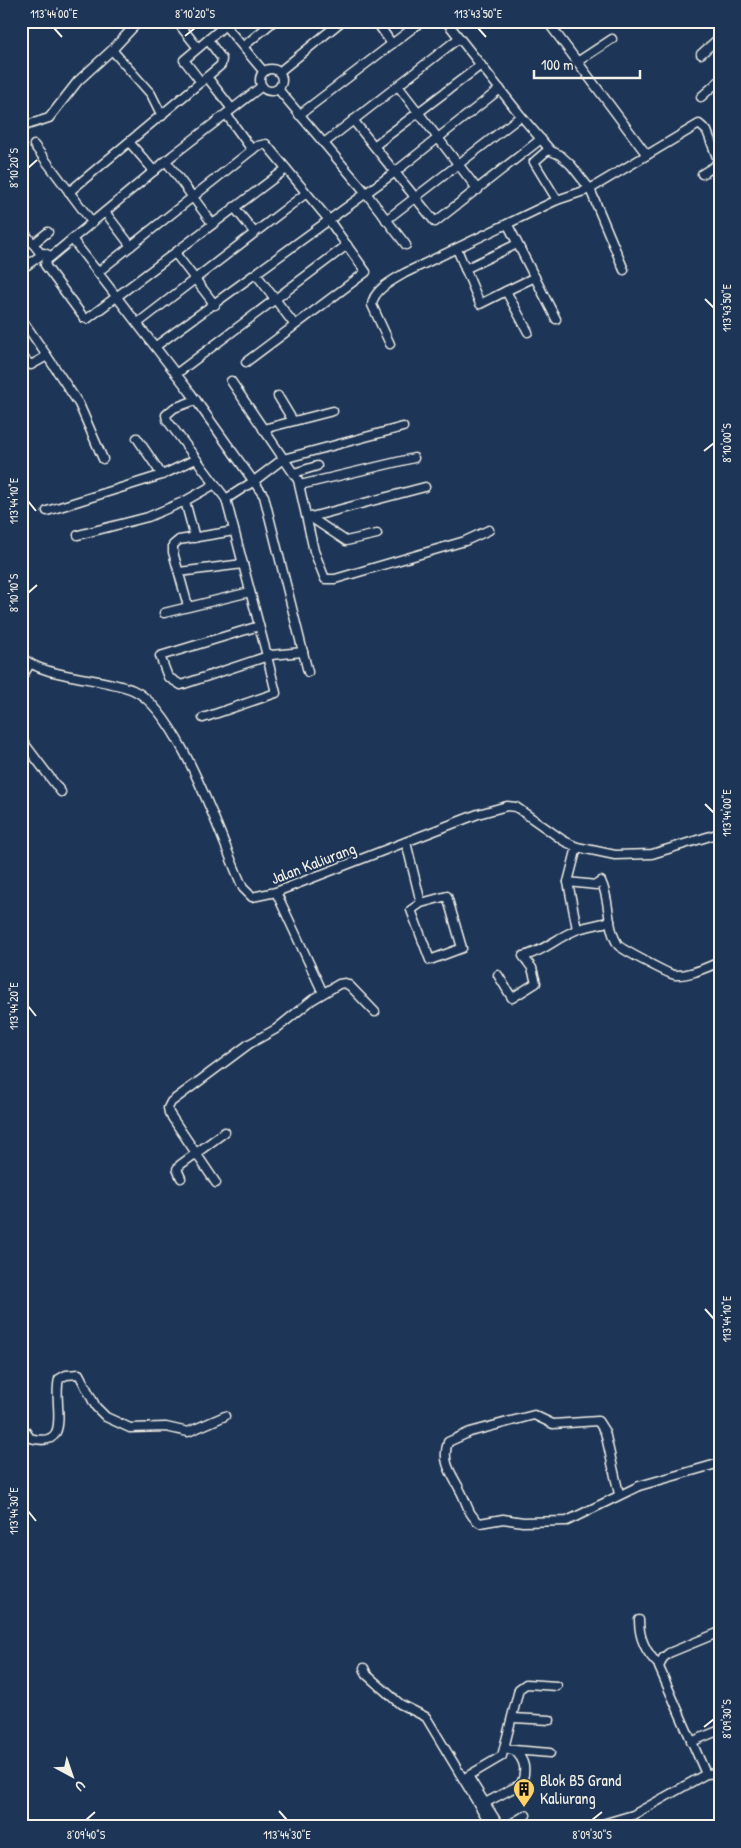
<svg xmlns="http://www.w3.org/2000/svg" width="741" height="1848" font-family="'Patrick Hand',sans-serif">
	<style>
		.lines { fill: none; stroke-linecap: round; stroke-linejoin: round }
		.street-casing { stroke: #f4f1e8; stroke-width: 11 }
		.street { stroke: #1d3557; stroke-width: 8 }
		.ticks { fill: none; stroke: #f4f1e8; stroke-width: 2 }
		.labels { text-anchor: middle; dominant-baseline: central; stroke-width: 4; stroke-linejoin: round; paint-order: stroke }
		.street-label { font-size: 16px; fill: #f4f1e8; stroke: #1d3557 }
		.poi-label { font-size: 16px; fill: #f4f1e8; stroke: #1d3557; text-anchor: start }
		.neatline { fill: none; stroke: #f4f1e8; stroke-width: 2 }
		.ticks-label { font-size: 12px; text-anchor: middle; fill: #f4f1e8 }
	</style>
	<rect width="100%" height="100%" fill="#1d3557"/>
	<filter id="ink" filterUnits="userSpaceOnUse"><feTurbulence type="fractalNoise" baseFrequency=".02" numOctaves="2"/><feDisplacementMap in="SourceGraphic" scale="10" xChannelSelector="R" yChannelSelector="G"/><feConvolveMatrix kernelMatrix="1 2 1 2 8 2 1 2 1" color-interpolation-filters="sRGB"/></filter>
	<g filter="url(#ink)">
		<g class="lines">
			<g class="street-casing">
				<g id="street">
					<polyline points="376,21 392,44"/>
					<polyline points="446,21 521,116 551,151 560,155 571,165 590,189 624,270"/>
					<polyline points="547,21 647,155"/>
					<polyline points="178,23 198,48"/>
					<polyline points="223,23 264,72"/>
					<polyline points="244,46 274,21"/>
					<polyline points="112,50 151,94 162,116"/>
					<polyline points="701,54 720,37"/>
					<polyline points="577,62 612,39"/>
					<circle cx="271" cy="80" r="11"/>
					<polyline points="279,72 342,21"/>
					<polyline points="207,77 232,109"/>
					<polyline points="201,82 184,60 230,21"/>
					<polyline points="262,86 173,155 47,260 45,265 84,318 87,319 286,169"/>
					<polyline points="398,86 478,190"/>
					<polyline points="278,89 366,193 406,245"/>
					<polyline points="701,97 720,80"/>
					<polyline points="226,114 252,150"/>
					<polyline points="299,115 422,21"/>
					<polyline points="353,120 435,222 541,139"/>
					<polyline points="21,127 49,118 78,81 114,48 139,21"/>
					<polyline points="130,143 154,171"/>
					<polyline points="324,143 459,38"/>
					<polyline points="34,145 92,222"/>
					<polyline points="374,146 481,65"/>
					<polyline points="549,149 534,162 557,200"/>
					<polyline points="166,161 212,223"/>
					<polyline points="69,192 221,65 222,59 208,40"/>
					<polyline points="21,201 22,201"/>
					<polyline points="234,207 254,232"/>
					<polyline points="105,212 131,246"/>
					<polyline points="386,220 521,116"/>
					<polyline points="508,225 556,319"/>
					<polyline points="21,228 41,254"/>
					<polyline points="72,239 190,392 264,496 308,672"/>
					<polyline points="33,244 48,232"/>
					<polyline points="457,249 480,304 506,291"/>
					<polyline points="175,253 215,305"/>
					<polyline points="23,268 44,253 51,256"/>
					<polyline points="465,269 517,244"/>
					<polyline points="98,272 257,146 266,144 328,219 366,272 246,362"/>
					<polyline points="256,274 294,324"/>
					<polyline points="21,318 47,356"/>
					<polyline points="138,323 305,194"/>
					<polyline points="528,332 506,291 535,277"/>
					<path d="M390,344L372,305C373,290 393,280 405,273L557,200L590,189L699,124L707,131L718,160L715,166L702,174"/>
					<polyline points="156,346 395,172 500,89"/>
					<polyline points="21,356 31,365 47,356 79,404 103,459"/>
					<polyline points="176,374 347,245"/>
					<polyline points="231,381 298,480 314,551 325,579 335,579 465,541 489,530"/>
					<polyline points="278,396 293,421"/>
					<polyline points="196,400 174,408 166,415 167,420 226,499 266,652 271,655 303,652"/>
					<polyline points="263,429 333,411"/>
					<polyline points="137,438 162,475"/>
					<polyline points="294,473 317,466"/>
					<polyline points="300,485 414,458"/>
					<polyline points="226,499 254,481 283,459 403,427"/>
					<polyline points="185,501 195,538"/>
					<polyline points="47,511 162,475 196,459"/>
					<polyline points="310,517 346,541 377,534"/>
					<polyline points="307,518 425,487"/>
					<polyline points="78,535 148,517 185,501 215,484"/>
					<polyline points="179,572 243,564"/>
					<polyline points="719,593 720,594"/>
					<polyline points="188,606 173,552 173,545 179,540 234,531"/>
					<polyline points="164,613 250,592"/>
					<polyline points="259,626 160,656 168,677 181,685 271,655"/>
					<path d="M21,656C40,678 103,677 133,690C180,711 221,840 243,888L252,897L276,892L478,814L507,806L516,807L564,841L577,847L615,855L652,854L720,833"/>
					<polyline points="21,678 30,664"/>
					<polyline points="203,718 276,693 267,656"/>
					<polyline points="21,739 61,792"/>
					<polyline points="406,842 421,903 411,910 430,960 462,948 447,896 421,903"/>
					<polyline points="577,847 568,882 577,929"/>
					<path d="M568,882L596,885L601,881C611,901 606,926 618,945C621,949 670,975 675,975C690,976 707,967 720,962"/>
					<polyline points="276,892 323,993"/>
					<path d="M498,975L512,998L536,983L532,968L523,956C543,952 556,938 576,930C586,926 599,925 610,921"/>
					<polyline points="181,1178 177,1169 180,1165 225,1132"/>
					<polyline points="216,1183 169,1113 168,1108 171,1102 249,1044 276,1029 312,1000 339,984 345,983 350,986 375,1012"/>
					<path d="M21,1425L30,1438C74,1450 52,1402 59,1379L66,1375L79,1374L96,1407L106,1417L130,1428L166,1427L188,1432L225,1416"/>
					<path d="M619,1494L605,1432L598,1421L553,1424L534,1415L470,1432L448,1442C441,1462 452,1474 460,1490C467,1502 468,1516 480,1523L503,1519L523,1522L567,1521L639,1486L720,1463"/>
					<path d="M639,1620C639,1638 646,1653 659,1665"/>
					<polyline points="364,1668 367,1675 400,1704 426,1717 492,1827"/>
					<polyline points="513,1718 550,1720"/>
					<polyline points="691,1742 720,1730"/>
					<polyline points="514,1750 550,1753"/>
					<polyline points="706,1774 659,1667 663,1658 669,1653 720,1632"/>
					<path d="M485,1803L521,1784C527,1770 525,1760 514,1750L505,1749"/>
					<polyline points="500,1827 468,1776 502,1756 519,1689 526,1684 557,1686"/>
					<polyline points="506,1827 526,1815"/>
					<polyline points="592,1827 633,1815 706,1774 720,1773"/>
				</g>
			</g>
			<use href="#street" class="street"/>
		</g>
	</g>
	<path class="ticks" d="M54,28L62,37M478,28L486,37M185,36L195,28M28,168L37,160M705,299L714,308M704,451L714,443M28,501L36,511M28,593L37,585M705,804L714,813M28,1006L36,1016M705,1309L714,1319M28,1511L36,1521M704,1727L714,1719M279,1811L287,1820M86,1820L95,1812M592,1820L602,1812"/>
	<defs>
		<g id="building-pin" transform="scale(1.125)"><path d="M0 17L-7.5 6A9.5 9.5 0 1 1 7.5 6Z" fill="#ffd166" stroke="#1d3557"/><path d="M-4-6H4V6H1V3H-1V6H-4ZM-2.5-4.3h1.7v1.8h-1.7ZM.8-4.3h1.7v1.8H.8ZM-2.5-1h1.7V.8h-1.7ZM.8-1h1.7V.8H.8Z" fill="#111"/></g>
	</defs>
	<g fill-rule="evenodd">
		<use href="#building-pin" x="524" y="1789"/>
	</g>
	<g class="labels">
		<g class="street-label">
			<text transform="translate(313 863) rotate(-21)">Jalan Kaliurang</text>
		</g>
		<g class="poi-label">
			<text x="540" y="1780">Blok B5 Grand<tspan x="540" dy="18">Kaliurang</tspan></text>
		</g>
	</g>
	<rect width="741" height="1848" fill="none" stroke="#1d3557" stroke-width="55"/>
	<g transform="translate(72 1776) rotate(140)" stroke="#1d3557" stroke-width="4" paint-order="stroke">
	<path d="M0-4L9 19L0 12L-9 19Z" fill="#f4f1e8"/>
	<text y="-8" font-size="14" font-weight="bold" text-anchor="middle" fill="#f4f1e8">U</text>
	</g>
	<path d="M534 70v8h106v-8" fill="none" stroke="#f4f1e8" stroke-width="2.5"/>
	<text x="541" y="70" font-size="15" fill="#f4f1e8" stroke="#1d3557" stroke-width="4" paint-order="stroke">100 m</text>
	<rect x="28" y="28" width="686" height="1792" class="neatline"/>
	<g class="ticks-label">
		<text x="54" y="18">113°44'00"E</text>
		<text x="195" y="18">8°10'20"S</text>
		<text x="478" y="18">113°43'50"E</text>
		<text transform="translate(14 168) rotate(-90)" y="4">8°10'20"S</text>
		<text transform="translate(727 308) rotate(-90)" y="4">113°43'50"E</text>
		<text transform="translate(727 443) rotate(-90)" y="4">8°10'00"S</text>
		<text transform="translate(14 501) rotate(-90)" y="4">113°44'10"E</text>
		<text transform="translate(14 593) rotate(-90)" y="4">8°10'10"S</text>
		<text transform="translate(727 813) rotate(-90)" y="4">113°44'00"E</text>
		<text transform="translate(14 1006) rotate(-90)" y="4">113°44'20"E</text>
		<text transform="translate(727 1319) rotate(-90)" y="4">113°44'10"E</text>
		<text transform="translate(14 1511) rotate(-90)" y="4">113°44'30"E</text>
		<text transform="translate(727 1719) rotate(-90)" y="4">8°09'30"S</text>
		<text x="86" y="1839">8°09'40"S</text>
		<text x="287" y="1839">113°44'30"E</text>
		<text x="592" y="1839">8°09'30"S</text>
	</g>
</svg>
